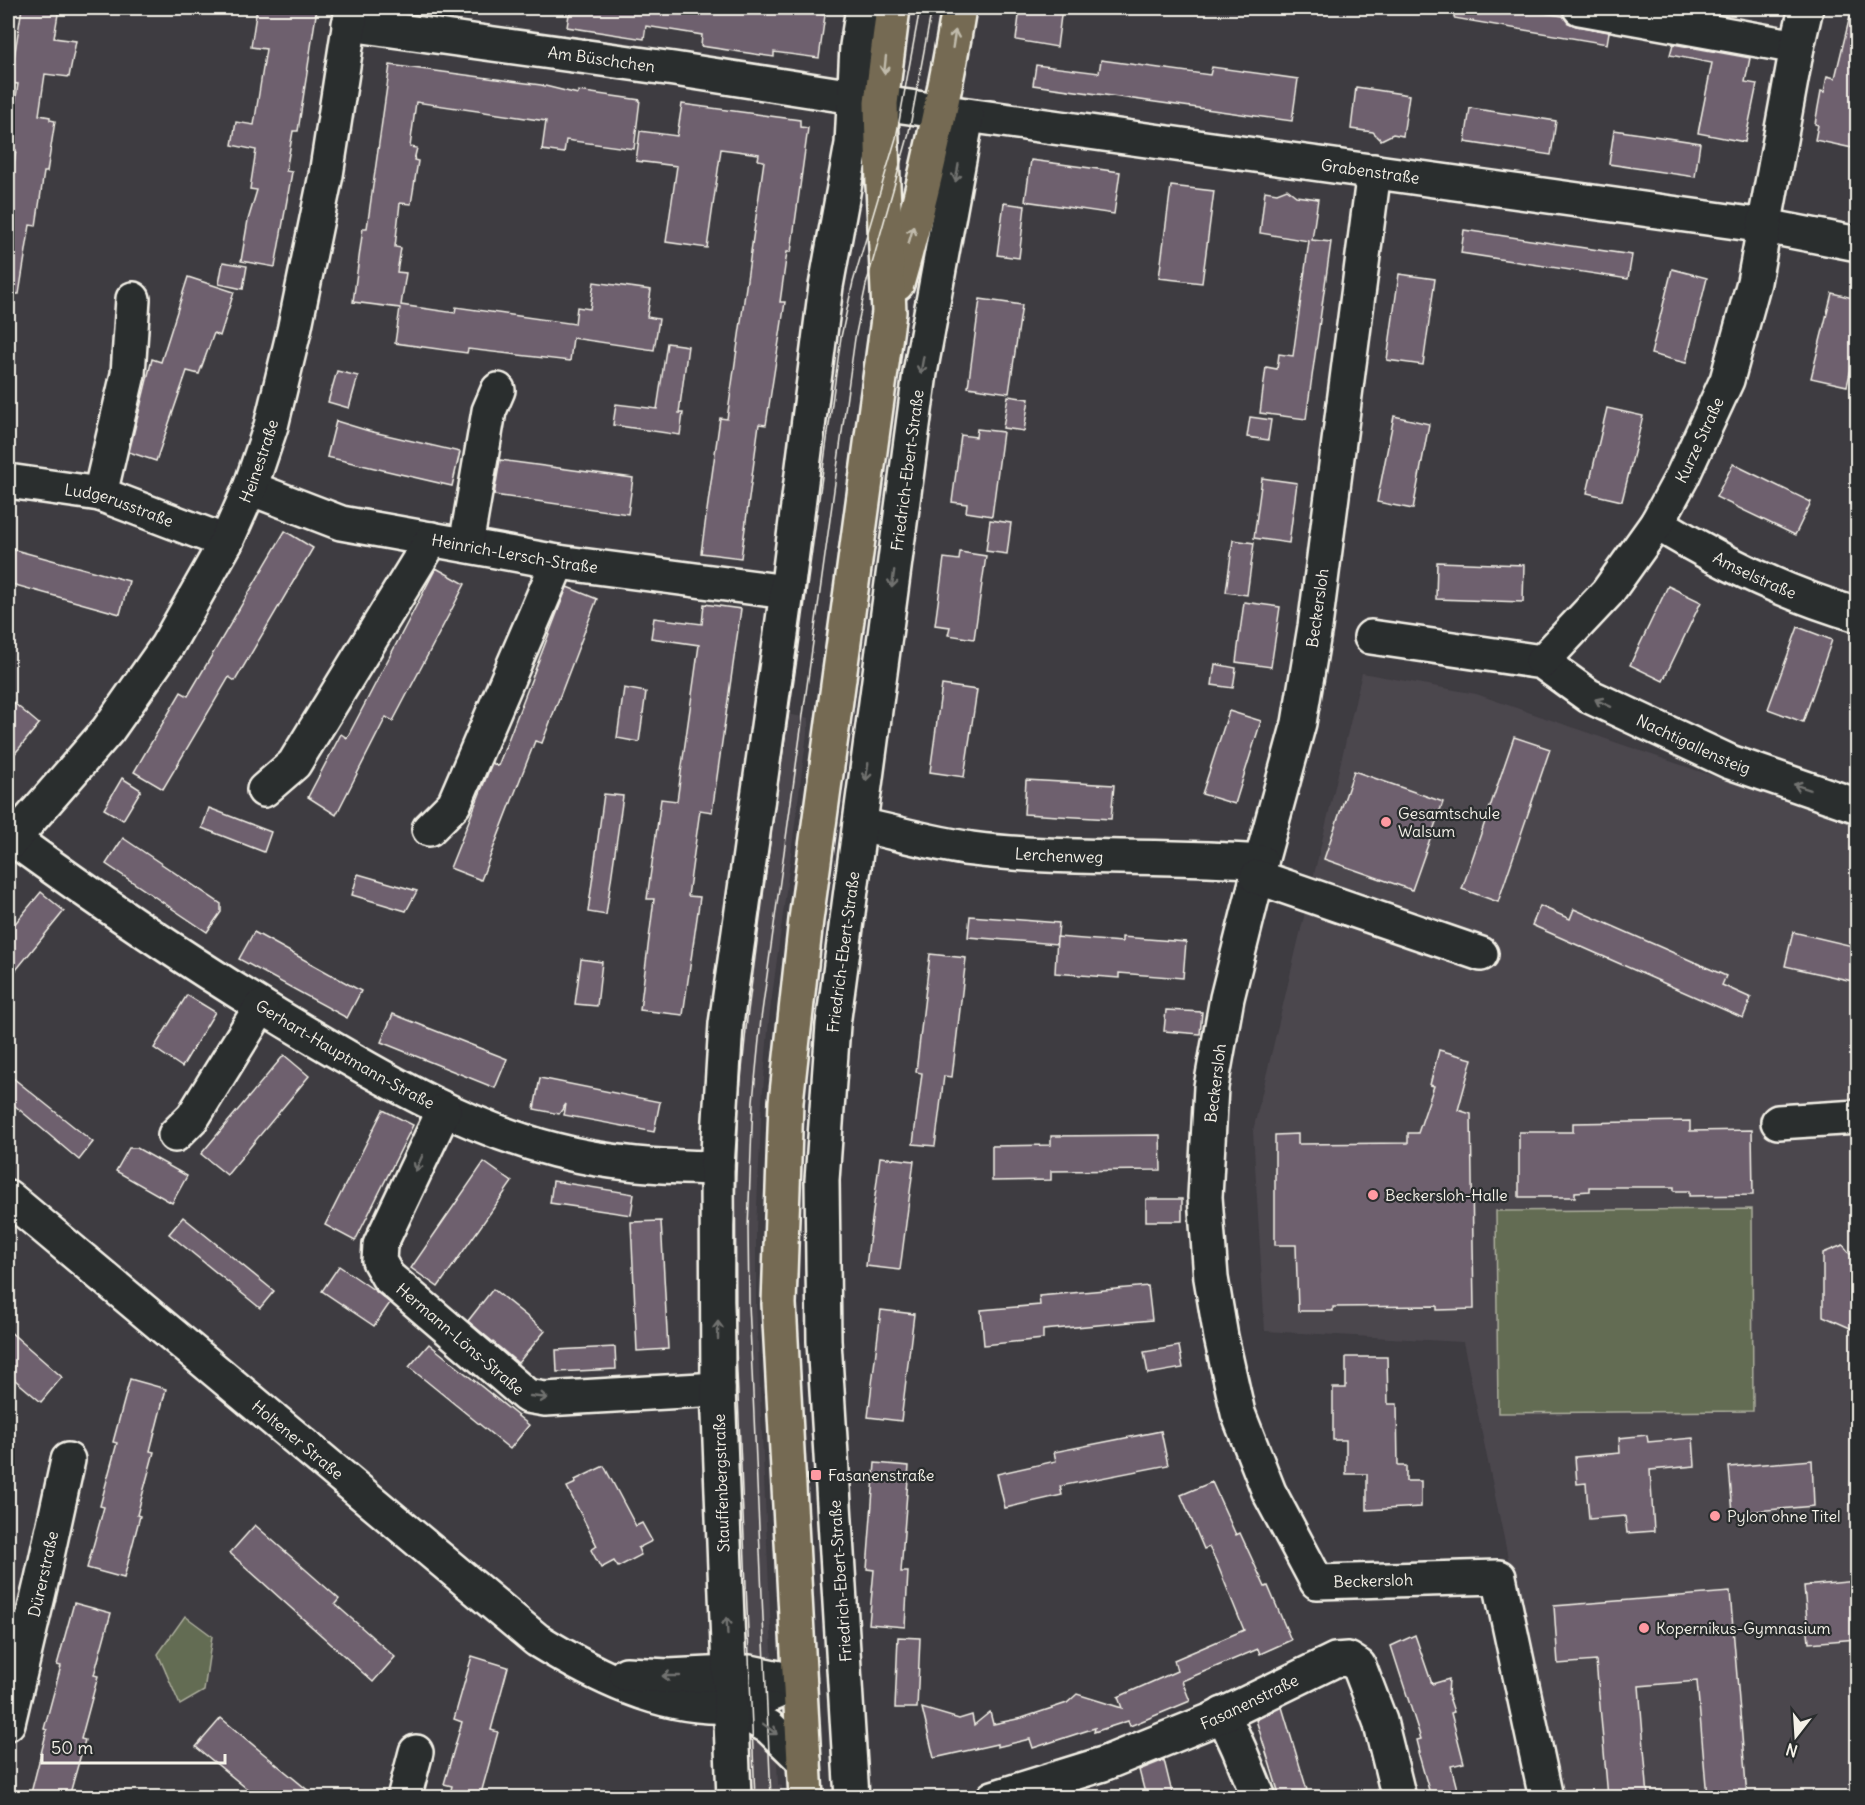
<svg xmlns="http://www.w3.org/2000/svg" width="1865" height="1805" font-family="Delius,sans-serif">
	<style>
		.built { fill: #4c474e }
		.green { fill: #646c52; stroke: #acae9d; stroke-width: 1.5 }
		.building { fill: #6e606e; stroke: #f4f1e8; stroke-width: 1.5 }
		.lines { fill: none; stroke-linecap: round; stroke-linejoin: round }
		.minor-casing { stroke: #f4f1e8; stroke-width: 38 }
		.major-casing { stroke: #f4f1e8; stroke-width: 38 }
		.minor { stroke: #2a2d2e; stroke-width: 33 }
		.major { stroke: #746b52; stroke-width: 33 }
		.tram { stroke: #f4f1e8; stroke-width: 1.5 }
		.oneway { stroke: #c1bbac }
		.oneway2 { stroke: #71726f }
		.poi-dot { fill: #ff9aa2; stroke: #2a2d2e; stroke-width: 2 }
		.labels { text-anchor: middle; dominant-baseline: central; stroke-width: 4.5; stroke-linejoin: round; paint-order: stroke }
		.street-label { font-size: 16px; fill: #f4f1e8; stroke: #2a2d2e }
		.poi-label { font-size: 16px; fill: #f4f1e8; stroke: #2a2d2e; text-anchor: start }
	</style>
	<rect width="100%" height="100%" fill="#3e3c41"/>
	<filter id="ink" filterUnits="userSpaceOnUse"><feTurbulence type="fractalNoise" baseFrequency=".0167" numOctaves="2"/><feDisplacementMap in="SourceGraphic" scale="12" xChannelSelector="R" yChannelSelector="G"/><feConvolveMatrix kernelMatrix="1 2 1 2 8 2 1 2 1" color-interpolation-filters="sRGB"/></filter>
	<g filter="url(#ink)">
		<g class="built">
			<polygon points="1362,673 1476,694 1811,810 1857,822 1857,1797 1558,1797 1463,1342 1265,1331 1253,1131"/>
			<polygon points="780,713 809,718 769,1019 762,1101 756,1227 756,1304 778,1785 782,1786 782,1797 741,1797 729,1338 731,1102"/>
		</g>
		<g class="green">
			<polygon points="1752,1209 1753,1411 1498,1413 1496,1211"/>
			<polygon points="185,1616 212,1636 204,1691 180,1705 158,1654"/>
		</g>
		<g class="building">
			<polygon points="22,8 59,8 54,38 76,41 69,77 45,74 39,115 50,117 50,120 55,121 47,172 44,172 36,226 30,225 19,294 8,294 8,204 16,150 8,149 18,84 10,83"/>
			<polygon points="257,8 317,8 298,131 293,131 286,171 292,172 275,267 241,261 248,220 257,190 250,189 256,150 232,145 236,122 254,125 266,49 251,47"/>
			<polygon points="570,8 740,8 778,13 779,8 825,15 819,58 774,52 774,57 701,46 702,35 646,26 644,39 567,27"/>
			<polygon points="1020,8 1062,8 1057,47 1016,40"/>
			<polygon points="1455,8 1513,8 1563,16 1568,23 1576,26 1609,32 1607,44 1454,18"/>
			<polygon points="1850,16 1857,17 1857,149 1815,140 1818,125 1815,124 1821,91 1824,92 1827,76 1835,78"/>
			<polygon points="1673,44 1750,58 1745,82 1757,84 1745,142 1698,133 1712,63 1670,55"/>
			<polygon points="1101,60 1210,75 1212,67 1298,79 1292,121 1033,85 1036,65 1099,73"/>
			<polygon points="390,65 541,85 578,94 578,91 640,100 634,149 566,140 564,153 542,150 546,121 416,102 410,147 417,148 414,160 418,161 411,204 400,203 395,247 401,248 397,272 406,273 401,305 455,313 456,307 575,324 577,307 590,309 594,282 651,290 647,317 659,319 654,350 573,338 570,361 468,349 467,353 395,343 400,308 353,302 363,228 367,228"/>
			<polygon points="1356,87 1409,95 1403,136 1393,134 1381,140 1373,132 1351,129"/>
			<polygon points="682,104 800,120 800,127 808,128 791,252 787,252 780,302 785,302 766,425 759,424 741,558 701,553 720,418 727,419 764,161 758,160 759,154 721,149 707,248 666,242 677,166 636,161 640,131 677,136"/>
			<polygon points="1470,108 1556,121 1551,155 1465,142"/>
			<polygon points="1614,130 1700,143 1695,177 1609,164"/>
			<polygon points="1031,160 1120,172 1114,214 1025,201"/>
			<polygon points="1171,186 1214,191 1202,283 1159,278"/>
			<polygon points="1287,189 1296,196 1318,199 1312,240 1331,242 1306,419 1260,413 1266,367 1277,369 1279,354 1293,356 1309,241 1260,233 1265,191 1277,193"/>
			<polygon points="1004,203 1025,206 1019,258 997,255"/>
			<polygon points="1464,230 1632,255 1628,279 1461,253"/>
			<polygon points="223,262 247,266 243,289 219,284"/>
			<polygon points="1672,269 1707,278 1686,363 1651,354"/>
			<polygon points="1399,274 1435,279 1423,365 1387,360"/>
			<polygon points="188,277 234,292 220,336 214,333 199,374 187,371 156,461 129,452 152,359 161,362"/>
			<polygon points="1832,293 1857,299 1857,344 1847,386 1811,378"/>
			<polygon points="980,299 1022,305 1009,393 968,387"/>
			<polygon points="667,343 688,346 679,413 683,413 680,435 613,425 616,404 657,409"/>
			<polygon points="337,371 358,376 349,408 328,402"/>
			<polygon points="1008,396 1029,399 1024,431 1003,428"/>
			<polygon points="1607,408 1643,416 1622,501 1587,493"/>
			<polygon points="1394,416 1429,424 1413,509 1377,502"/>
			<polygon points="1250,417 1271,420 1268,440 1247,437"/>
			<polygon points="336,421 369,431 460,452 452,486 327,457"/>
			<polygon points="977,429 1003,432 992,516 966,512 967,504 952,502 961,435 976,437"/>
			<polygon points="500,460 633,478 628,514 494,495"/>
			<polygon points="1733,464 1811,502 1795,535 1716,497"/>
			<polygon points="1262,478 1297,483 1289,543 1254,538"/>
			<polygon points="990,520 1011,523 1007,554 986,551"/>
			<polygon points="285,531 313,548 235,681 229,677 163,789 134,772 181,692 188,696"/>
			<polygon points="1233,540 1254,543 1247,595 1226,592"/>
			<polygon points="8,548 129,581 120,614 8,583"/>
			<polygon points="960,552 986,556 974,639 948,635 950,627 935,625 944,558 959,560"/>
			<polygon points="1437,562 1524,565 1523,602 1436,599"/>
			<polygon points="436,568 465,584 393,721 386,717 336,815 308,797 341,734 347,738"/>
			<polygon points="1668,586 1701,602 1663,681 1630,665"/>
			<polygon points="567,587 597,599 542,743 535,741 481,880 450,868 492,763 498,766"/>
			<polygon points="1244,602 1280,607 1271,667 1236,662"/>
			<polygon points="704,604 741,609 712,812 700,810 688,896 700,897 683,1015 640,1010 654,899 647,899 661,799 677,801 699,645 651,638 654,618 702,624"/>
			<polygon points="1798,627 1832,640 1803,722 1768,709"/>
			<polygon points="1215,664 1236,668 1233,688 1212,685"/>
			<polygon points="942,685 977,690 964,777 930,772"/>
			<polygon points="624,688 646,692 639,742 617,738"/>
			<polygon points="8,698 39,724 8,762"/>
			<polygon points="1229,711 1261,721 1235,804 1202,794"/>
			<polygon points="1514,737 1550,749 1498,902 1462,889"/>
			<polygon points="1354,771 1443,802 1412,890 1324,859"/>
			<polygon points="122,778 141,790 123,820 104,809"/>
			<polygon points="1026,780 1114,785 1111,819 1024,814"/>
			<polygon points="604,794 623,796 606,915 588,912"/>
			<polygon points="209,808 271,832 264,852 202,828"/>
			<polygon points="123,838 221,904 221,912 207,932 106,864"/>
			<polygon points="358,874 417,891 406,911 352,895"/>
			<polygon points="41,892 64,911 8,980 8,932"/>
			<polygon points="1540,906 1570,919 1574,909 1726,976 1722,985 1751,998 1743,1018 1532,925"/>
			<polygon points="970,916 1059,923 1057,944 968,937"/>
			<polygon points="254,932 361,991 347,1018 239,959"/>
			<polygon points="1793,932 1857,947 1857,982 1785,966"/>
			<polygon points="1057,937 1122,942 1122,937 1186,942 1183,978 1119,973 1119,978 1055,973"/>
			<polygon points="930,954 966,958 952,1077 944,1076 935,1146 913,1144 922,1073 916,1072"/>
			<polygon points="581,959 602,962 597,1006 575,1004"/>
			<polygon points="187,995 215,1012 182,1067 154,1048"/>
			<polygon points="1166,1010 1202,1012 1200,1034 1164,1031"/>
			<polygon points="393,1014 507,1059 495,1088 381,1042"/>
			<polygon points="1439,1050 1472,1059 1458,1110 1471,1114 1474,1309 1437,1310 1437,1306 1333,1307 1333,1311 1298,1311 1296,1245 1275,1245 1275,1135 1298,1134 1298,1144 1408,1143 1408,1133 1418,1133 1434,1086 1430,1085"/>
			<polygon points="284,1055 309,1076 227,1175 201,1154"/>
			<polygon points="8,1074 93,1142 79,1160 8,1100"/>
			<polygon points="540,1078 660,1102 654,1132 564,1115 566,1104 559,1114 534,1109"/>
			<polygon points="383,1110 413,1125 355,1241 325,1225"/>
			<polygon points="1690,1121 1690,1131 1752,1130 1753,1195 1689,1196 1689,1191 1674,1191 1674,1187 1590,1187 1590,1191 1575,1192 1575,1197 1519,1197 1519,1132 1573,1132 1573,1123"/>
			<polygon points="1160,1135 1161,1170 1051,1171 1051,1180 992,1181 992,1146 1051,1145 1051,1136"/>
			<polygon points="129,1148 137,1148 187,1176 172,1203 116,1171"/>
			<polygon points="880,1157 914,1161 900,1270 866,1266"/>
			<polygon points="484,1162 512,1182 438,1287 411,1268"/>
			<polygon points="553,1181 634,1194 631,1215 550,1203"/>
			<rect x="1146" y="1199" width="36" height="22"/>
			<polygon points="183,1217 274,1291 260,1308 169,1234"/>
			<polygon points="661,1221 668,1349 637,1351 631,1222"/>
			<polygon points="1843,1245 1850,1254 1857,1251 1857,1331 1823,1316 1823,1253"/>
			<polygon points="339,1266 374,1290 390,1303 374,1326 322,1291"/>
			<polygon points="1148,1286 1152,1320 1043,1330 1043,1339 984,1345 981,1310 1040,1305 1039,1296"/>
			<polygon points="493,1289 545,1331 518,1363 468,1321"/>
			<polygon points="881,1310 914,1314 901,1421 868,1417"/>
			<polygon points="8,1330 62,1377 41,1402 8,1374"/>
			<polygon points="429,1344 529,1425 510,1449 409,1367"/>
			<polygon points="1179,1346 1183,1368 1148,1374 1144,1352"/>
			<polygon points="615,1347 616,1369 557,1372 556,1350"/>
			<polygon points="1346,1357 1387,1357 1388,1404 1397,1404 1398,1466 1406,1466 1406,1481 1421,1481 1421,1507 1367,1510 1367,1474 1346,1474 1346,1440 1333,1440 1333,1388 1346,1388"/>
			<polygon points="130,1379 166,1389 150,1451 154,1452 137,1515 140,1516 124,1578 87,1568 104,1507 100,1506 117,1443 113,1442"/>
			<polygon points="1161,1431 1168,1465 1060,1486 1062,1495 1005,1508 997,1474 1056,1461 1054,1452"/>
			<polygon points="1647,1435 1648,1442 1693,1438 1695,1466 1650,1470 1654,1531 1627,1533 1625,1516 1589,1519 1586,1483 1577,1484 1575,1457 1620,1453 1619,1438"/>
			<polygon points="1812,1460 1814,1506 1733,1513 1729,1467"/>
			<polygon points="875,1463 909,1466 901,1572 908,1572 905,1627 869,1624 874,1570 867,1569"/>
			<polygon points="604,1466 636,1526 642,1523 652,1541 638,1548 641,1555 618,1567 614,1561 601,1568 591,1550 597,1546 567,1487 576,1483 575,1480"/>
			<polygon points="1212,1482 1236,1535 1240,1533 1265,1587 1268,1586 1291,1640 1260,1654 1258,1649 1182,1681 1190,1701 1130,1726 1128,1721 1094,1732 1095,1728 1033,1748 1030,1739 997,1747 997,1744 934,1758 922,1708 959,1719 972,1715 974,1725 990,1712 993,1724 1022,1718 1067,1703 1077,1694 1122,1708 1118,1697 1177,1671 1174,1660 1244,1630 1216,1561 1209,1547 1204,1549 1181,1495"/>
			<polygon points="255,1525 339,1599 335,1604 395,1657 373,1682 230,1553"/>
			<polygon points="1857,1581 1857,1639 1809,1643 1804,1586"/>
			<polygon points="1730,1592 1747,1797 1707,1797 1697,1681 1639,1686 1648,1797 1608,1797 1596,1661 1558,1664 1554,1606"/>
			<polygon points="74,1603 111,1613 94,1675 98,1676 81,1739 85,1740 69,1797 48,1797 31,1793 47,1730 44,1729 61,1666 57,1665"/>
			<polygon points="1415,1635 1432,1684 1449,1679 1448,1694 1454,1712 1451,1713 1464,1763 1451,1766 1459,1797 1431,1797 1418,1752 1420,1752 1417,1740 1421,1739 1391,1646"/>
			<polygon points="898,1637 920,1638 917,1708 895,1708"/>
			<polygon points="472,1656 508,1667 491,1730 498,1732 480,1797 449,1797 452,1786 444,1784 462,1722 454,1719"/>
			<polygon points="1282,1707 1307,1790 1280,1797 1256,1720"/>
			<polygon points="221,1718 264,1754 316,1797 257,1797 196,1747"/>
			<polygon points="1164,1760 1173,1797 1146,1797 1139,1770"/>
		</g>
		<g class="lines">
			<g class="minor-casing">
				<g id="minor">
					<polyline points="1580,8 1797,47"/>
					<path id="s1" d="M349,24L674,69L854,97"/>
					<path id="s2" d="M881,103L1765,226L1858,244"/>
					<path id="s3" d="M1374,171L1315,627L1299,723L1261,862L1227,998L1211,1087L1205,1197L1211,1278L1221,1337L1238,1413L1269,1492L1317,1582L1499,1577L1546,1798"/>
					<path id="s4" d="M8,481L100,494L226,542"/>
					<path id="s5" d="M250,488L341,523L558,562L787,592"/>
					<polyline points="100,494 128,374 133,299"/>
					<path id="s6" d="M1657,523C1720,562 1786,594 1858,615"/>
					<polyline points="466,545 489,411 498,390"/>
					<path id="s7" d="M1371,637L1542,662L1589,696L1730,762L1858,806"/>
					<path id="s8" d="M1542,662L1607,593L1657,523L1682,477L1727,380L1754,282L1797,47L1806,8"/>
					<polyline points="264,790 294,764 432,539"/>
					<path id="s9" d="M860,825C897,833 935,844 972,849C1068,861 1165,854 1261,862"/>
					<polyline points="429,829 454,804 558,562"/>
					<path id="s10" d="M13,839C111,910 212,978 316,1039C392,1084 469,1128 555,1150C608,1164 662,1167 717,1168"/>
					<path id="s11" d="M8,845L108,730L167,646L226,542L250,488L271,426L294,331L326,175L352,8"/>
					<polyline points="1257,877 1481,954"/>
					<path id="s12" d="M444,1110L380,1245L379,1261L388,1277L527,1396L545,1399L718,1389"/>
					<polyline points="1778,1122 1858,1117"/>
					<polyline points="175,1135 193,1117 261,1007"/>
					<path id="s13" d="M8,1197L537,1640C594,1675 661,1710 730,1706C753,1704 777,1692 799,1682"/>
					<polyline points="626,1674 669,1676 750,1672 799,1682"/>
					<polyline points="731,1706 769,1727 804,1761"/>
					<polyline points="1223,1714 1239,1749 1259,1798"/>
					<path id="s14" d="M8,1723L42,1579L68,1460"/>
					<polyline points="404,1798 416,1752"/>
					<polyline points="734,1798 718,1389 717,1168 726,1024 787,592 826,286 852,144 857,46 863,8"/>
					<path id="s15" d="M852,1798L824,1341L822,1180L833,1025L920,373L967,116"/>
					<path id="s16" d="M993,1798L1103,1764L1212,1720L1335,1660L1348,1659L1359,1666L1380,1721L1399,1798"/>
				</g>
			</g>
			<g class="major-casing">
				<g id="major">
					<path d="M897,284C923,193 944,101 959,8"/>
					<polyline points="806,1798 779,1304 786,1102 806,920 889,312 883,185 881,103 893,8"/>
				</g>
			</g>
			<use href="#minor" class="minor"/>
			<use href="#major" class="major"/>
			<g class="tram">
				<polyline points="755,1798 734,1301 734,1226 739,1100 747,1019 775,803 798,653 841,337 853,282 896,138 920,8"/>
				<polyline points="771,1798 749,1303 748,1228 753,1101 761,1019 855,338 866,285 908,137 932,8"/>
			</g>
		</g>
		<defs><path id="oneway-shaft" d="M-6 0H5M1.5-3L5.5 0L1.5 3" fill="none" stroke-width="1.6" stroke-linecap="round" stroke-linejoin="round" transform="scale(1.5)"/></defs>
		<g class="oneway">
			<use href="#oneway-shaft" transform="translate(954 39) rotate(-81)"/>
			<use href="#oneway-shaft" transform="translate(885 65) rotate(96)"/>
			<use href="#oneway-shaft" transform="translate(911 235) rotate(-74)"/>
		</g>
		<g class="oneway2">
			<use href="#oneway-shaft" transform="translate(957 173) rotate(100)"/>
			<use href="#oneway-shaft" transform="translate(922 365) rotate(100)"/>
			<use href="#oneway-shaft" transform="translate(893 579) rotate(98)"/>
			<use href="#oneway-shaft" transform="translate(1603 703) rotate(-155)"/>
			<use href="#oneway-shaft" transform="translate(867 772) rotate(98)"/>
			<use href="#oneway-shaft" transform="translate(1802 787) rotate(-161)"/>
			<use href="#oneway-shaft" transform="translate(419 1163) rotate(115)"/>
			<use href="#oneway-shaft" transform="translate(718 1330) rotate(-90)"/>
			<use href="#oneway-shaft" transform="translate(539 1397) rotate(6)"/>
			<use href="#oneway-shaft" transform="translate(727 1626) rotate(-93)"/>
			<use href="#oneway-shaft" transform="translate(671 1676) rotate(180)"/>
			<use href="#oneway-shaft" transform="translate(770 1729) rotate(37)"/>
		</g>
	</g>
	<g class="poi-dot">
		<circle cx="1386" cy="822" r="6"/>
		<circle cx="1373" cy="1195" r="6"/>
		<rect x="810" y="1469" width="12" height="12" rx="3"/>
		<circle cx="1715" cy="1516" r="6"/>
		<circle cx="1644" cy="1628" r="6"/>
	</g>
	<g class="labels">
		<g class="street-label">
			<text stroke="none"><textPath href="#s1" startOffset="255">Am Büschchen</textPath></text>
			<text stroke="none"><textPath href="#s2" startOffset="494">Grabenstraße</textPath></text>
			<text stroke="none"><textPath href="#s8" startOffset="274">Kurze Straße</textPath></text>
			<text stroke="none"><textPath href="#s11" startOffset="462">Heinestraße</textPath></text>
			<text stroke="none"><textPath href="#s15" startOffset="1334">Friedrich-Ebert-Straße</textPath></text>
			<text stroke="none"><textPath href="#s4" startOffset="114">Ludgerusstraße</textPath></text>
			<text stroke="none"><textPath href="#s5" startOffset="274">Heinrich-Lersch-Straße</textPath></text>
			<text stroke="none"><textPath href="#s6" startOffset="111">Amselstraße</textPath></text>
			<text transform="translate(1317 608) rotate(-82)">Beckersloh</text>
			<text stroke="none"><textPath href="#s7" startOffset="346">Nachtigallensteig</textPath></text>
			<text stroke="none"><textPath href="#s9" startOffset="202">Lerchenweg</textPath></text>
			<text stroke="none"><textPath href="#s15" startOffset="848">Friedrich-Ebert-Straße</textPath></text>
			<text stroke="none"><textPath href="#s10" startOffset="396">Gerhart-Hauptmann-Straße</textPath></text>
			<text transform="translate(1215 1083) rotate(-83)">Beckersloh</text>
			<text stroke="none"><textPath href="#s12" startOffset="279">Hermann-Löns-Straße</textPath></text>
			<text stroke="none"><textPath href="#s13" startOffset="378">Holtener Straße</textPath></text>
			<text transform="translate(721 1483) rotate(-92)">Stauffenbergstraße</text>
			<text stroke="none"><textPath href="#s14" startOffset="153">Dürerstraße</textPath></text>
			<text stroke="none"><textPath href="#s3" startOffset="1504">Beckersloh</textPath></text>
			<text transform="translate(840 1581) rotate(-94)">Friedrich-Ebert-Straße</text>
			<text stroke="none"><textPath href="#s16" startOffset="274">Fasanenstraße</textPath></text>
		</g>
		<g class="poi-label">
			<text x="1398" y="813">Gesamtschule<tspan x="1398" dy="18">Walsum</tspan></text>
			<text x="1385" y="1195">Beckersloh-Halle</text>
			<text x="828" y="1475">Fasanenstraße</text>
			<text x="1727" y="1516">Pylon ohne Titel</text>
			<text x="1656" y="1628">Kopernikus-Gymnasium</text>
		</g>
	</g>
	<rect width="1865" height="1805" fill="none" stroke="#2a2d2e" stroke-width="30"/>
	<rect x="15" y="15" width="1835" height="1775" fill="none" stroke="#f4f1e8" stroke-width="2" filter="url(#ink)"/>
	<g transform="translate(1796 1736) rotate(197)" stroke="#2a2d2e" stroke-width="4.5" paint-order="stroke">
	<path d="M0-4.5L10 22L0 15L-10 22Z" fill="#f4f1e8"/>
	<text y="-9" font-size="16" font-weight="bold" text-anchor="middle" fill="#f4f1e8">N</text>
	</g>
	<path d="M42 1754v9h183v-9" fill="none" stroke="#f4f1e8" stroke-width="3"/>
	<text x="51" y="1754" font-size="18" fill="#f4f1e8" stroke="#2a2d2e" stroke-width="4.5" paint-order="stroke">50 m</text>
</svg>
